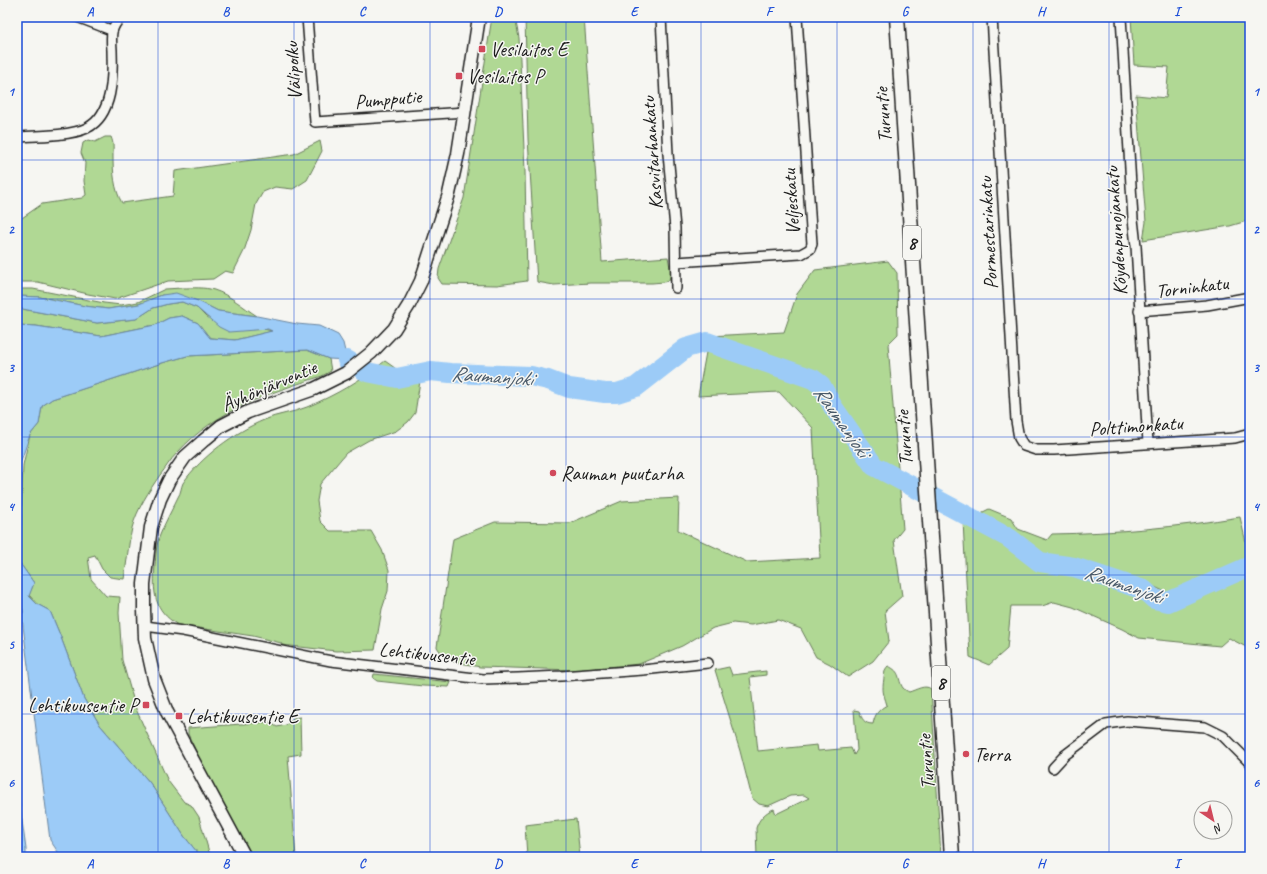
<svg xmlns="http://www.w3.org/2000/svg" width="1267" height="874" font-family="Caveat,sans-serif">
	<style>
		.green { fill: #b0d894; stroke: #667a58 }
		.water { fill: #9ccbf7; stroke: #69859f }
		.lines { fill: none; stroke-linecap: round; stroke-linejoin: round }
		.stream { stroke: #69859f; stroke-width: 3.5 }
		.river { stroke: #9ccbf7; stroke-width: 20 }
		.minor-casing { stroke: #1c1c1c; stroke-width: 12 }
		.secondary-casing { stroke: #1c1c1c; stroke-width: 15 }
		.trunk-casing { stroke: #1c1c1c; stroke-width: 17 }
		.minor { stroke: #f6f6f2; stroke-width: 9 }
		.secondary { stroke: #f6f6f2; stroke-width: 12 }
		.trunk { stroke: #f6f6f2; stroke-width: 14 }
		.grid { fill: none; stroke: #1d4ed8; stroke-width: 1; stroke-opacity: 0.55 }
		.poi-dot { fill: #d1495b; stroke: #f6f6f2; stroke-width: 1.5 }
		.labels { text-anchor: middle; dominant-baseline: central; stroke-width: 3; stroke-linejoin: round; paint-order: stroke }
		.shield { fill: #f6f6f2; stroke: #5d5d5c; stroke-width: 1 }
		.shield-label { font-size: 19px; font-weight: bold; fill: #1c1c1c }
		.poi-label { font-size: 20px; fill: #1c1c1c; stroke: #f6f6f2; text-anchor: start }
		.street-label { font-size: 20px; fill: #1c1c1c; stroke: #f6f6f2 }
		.water-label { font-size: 21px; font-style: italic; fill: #495969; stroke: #f6f6f2 }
		.neatline { fill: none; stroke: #1d4ed8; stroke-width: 1.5 }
		.grid-label { font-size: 13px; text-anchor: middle; font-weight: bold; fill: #1d4ed8 }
	</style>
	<rect width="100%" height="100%" fill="#f6f6f2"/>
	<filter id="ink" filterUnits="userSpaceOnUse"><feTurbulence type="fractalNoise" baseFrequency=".025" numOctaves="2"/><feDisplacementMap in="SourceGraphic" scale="8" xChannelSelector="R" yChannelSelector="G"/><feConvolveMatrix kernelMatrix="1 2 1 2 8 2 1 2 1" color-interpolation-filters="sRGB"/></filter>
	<g filter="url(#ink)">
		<g class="green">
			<polygon points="492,17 515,17 519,38 525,171 527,281 497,285 442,284 438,278 439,269 464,198"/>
			<polygon points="525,17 584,17 602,262 668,257 671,273 669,280 664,282 652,283 591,283 554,285 537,282 528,139"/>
			<polygon points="1131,17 1250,17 1250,220 1230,226 1143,240 1146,222 1136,95 1166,98 1169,67 1134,65"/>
			<path d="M105,137H111C114,144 113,148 113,156C113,172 114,189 122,203L173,196L175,171L294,154L320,141L322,151L307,180L293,189L275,187L263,192L256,204L251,230L244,251L233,273L225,271L213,279L168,281L115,299L88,294L38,282H17V220H19L42,204L82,198L86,195L84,181L85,163L81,153L83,143L88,140L95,142Z"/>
			<polygon points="888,261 897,273 898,334 888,344 903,529 894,540 902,596 885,611 889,641 873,661 848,677 830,664 816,657 801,629 778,620 751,625 733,623 713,628 682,646 639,664 575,670 480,667 446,660 437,647 453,539 495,522 570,523 622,501 679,498 678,530 747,562 820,558 813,428 779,392 698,396 709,336 784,332 797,294 815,270"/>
			<path d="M182,288C193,288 204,287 214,290C230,295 243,307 257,316L218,311L198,301L162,295L139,304L108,309L85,306L40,297L17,296V289H33L104,303L121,305L138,302L165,289Z"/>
			<polygon points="182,302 197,308 206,317 273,331 235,340 210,338 198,323 182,316 169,318 155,325 101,336 36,326 17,325 17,308 97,323 136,319 153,308 168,304"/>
			<path d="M307,350L329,359L331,371L322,376C267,394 217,409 177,453C170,460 166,468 160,475C149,491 137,509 132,528C128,545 127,563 124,579L110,577L102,569L95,555L88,557L91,579L106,596L120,597L119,613L122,660L136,709L168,781L184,802L191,805L199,817L209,852L212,857H201L184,836L150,783L100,725L84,699L60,635L50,611L37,604L29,595L34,583L19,562L23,465L30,435L39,424L42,406L52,399L162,363L187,356Z"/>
			<path d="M385,361L402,373L418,377L420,381L415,413L408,422L396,431L369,440L346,453L320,484L317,501L320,521L330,531H371L382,550L389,570L388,591L382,609L375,650L336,651L282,645L281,643L253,636L178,625C153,610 153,592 155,565C156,556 156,544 160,535C165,522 172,510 178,497C181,493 181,487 183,483C201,457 235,432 264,420C277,414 293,413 307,407C336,395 361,380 385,361Z"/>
			<path d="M989,509L1011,518L1018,529L1047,540L1052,534C1115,533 1178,527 1240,517L1250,560L1212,579L1172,595L1144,582L1090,565L1042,555L1010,532L979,514Z"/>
			<polygon points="963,521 1020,549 1039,567 1074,571 1115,590 1135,590 1149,606 1162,609 1192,598 1250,570 1250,649 1229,638 1220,646 1139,638 1122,629 1073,607 1054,602 1042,606 1011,606 1007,649 989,665 970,657"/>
			<path d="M888,666C902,672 897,679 903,688C905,690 907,691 909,692C916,690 925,684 931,689L941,857H757L756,828C759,819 765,812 774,809L776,814L809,798L804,795L790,796L768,806L759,804L752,798L740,751L715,670L729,667L732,675L766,671V675L750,677L758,751L817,745L818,751L851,748L854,755L857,750L854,710L859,711C862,719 864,724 873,724C875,714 878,710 887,705C883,692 882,692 884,678C885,673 884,670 888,666Z"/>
			<polygon points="374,674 451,682 449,687 423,686 377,681 373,678"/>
			<polygon points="300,717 301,754 288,756 296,857 252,857 201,762 188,734 188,728 269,722 277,727 286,725 293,718"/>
			<polygon points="576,819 580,857 527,857 525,825"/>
		</g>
		<g class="water">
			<polygon points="176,293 198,301 218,311 257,316 297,324 319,326 338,335 343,343 347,360 329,359 307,350 187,356 162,363 52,399 42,406 39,424 30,435 17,472 17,325 36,326 101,336 155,325 169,318 182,316 198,323 210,338 235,340 272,331 268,329 229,332 219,327 197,308 182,302 168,304 153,308 136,319 97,323 17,308 17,296 40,297 85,306 108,309 139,304 162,295"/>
			<polygon points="17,562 19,562 34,583 29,596 37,604 50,611 60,635 84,699 100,725 150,783 184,836 201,857 59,857 58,852 50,840 22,618 22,600 17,589"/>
			<polygon points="17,785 26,849 26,857 17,857"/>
		</g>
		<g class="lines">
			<g class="stream">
				<polyline points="17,481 18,468"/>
				<polyline points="17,584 22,612"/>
			</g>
			<polyline class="river" points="347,360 367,372 397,378 431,371 450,373 531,376 548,380 569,388 605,393 617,393 636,387 686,348 707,342 813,379 821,385 833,407 874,466 1009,538 1040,562 1074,567 1144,590 1154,599 1168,602 1250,566"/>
			<g class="minor-casing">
				<g id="minor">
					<polyline points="77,17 111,30"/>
					<polyline points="307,17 315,122 465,112"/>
					<polyline points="661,17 668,154 675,228 676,288"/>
					<polyline points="992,17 1016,421 1019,438 1024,446 1036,450 1054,450 1235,438 1250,434"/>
					<polyline points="1121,17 1133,219 1136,246 1148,443"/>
					<path d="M17,137C36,136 70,136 87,128C113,115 113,76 112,50C111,36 110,28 121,17"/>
					<polyline points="676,262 801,254 810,249 812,244 797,17"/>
					<polyline points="1139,311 1207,305 1250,297"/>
					<polyline points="145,626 183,631 331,661 483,679 518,678 561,676 643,670 708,663"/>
					<polyline points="1053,768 1065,755 1106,724 1127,721 1205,727 1223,736 1250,763"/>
				</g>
			</g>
			<g class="secondary-casing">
				<polyline id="secondary" points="245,857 167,712 154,679 145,638 144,610 144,584 151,527 160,499 169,480 185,457 203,441 221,426 248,412 314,389 346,373 371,353 394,329 409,305 421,281 449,194 458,154 479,17"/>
			</g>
			<g class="trunk-casing">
				<polyline id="trunk" points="897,17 952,857"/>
			</g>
			<use href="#minor" class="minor"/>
			<use href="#secondary" class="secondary"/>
			<use href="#trunk" class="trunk"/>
		</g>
	</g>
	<path class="grid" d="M158,17V857M294,17V857M430,17V857M566,17V857M701,17V857M837,17V857M973,17V857M1109,17V857M17,160H1250M17,299H1250M17,437H1250M17,575H1250M17,714H1250"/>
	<g class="poi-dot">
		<rect x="478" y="45" width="8" height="8" rx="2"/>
		<rect x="455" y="72" width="8" height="8" rx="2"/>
		<circle cx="553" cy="473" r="4"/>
		<rect x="142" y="701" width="8" height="8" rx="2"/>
		<rect x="175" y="712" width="8" height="8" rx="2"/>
		<circle cx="966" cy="754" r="4"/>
	</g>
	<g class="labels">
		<g class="shield">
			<rect x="903" y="226" width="18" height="34" rx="3"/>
			<rect x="932" y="666" width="18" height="34" rx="3"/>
		</g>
		<g class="shield-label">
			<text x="912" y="243">8</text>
			<text x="941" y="683">8</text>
		</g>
		<g class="poi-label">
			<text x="490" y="49">Vesilaitos E</text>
			<text x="467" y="76">Vesilaitos P</text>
			<text x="561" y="473">Rauman puutarha</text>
			<text x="138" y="705" text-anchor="end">Lehtikuusentie P</text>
			<text x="187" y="716">Lehtikuusentie E</text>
			<text x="974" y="754">Terra</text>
		</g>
		<g class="street-label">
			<text transform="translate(293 71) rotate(-94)">Välipolku</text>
			<text transform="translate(388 99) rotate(-5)">Pumpputie</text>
			<text transform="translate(883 115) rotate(-94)">Turuntie</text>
			<text transform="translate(652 153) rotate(-94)">Kasvitarhankatu</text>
			<text transform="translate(791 202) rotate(-94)">Veljeskatu</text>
			<text transform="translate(1116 231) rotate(-94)">Köydenpunojankatu</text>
			<text transform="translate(988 233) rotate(-93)">Pormestarinkatu</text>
			<text transform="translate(1192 287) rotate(-7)">Torninkatu</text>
			<text transform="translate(269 386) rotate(-23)">Äyhönjärventie</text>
			<text transform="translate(1136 426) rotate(-4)">Polttimonkatu</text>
			<text transform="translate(904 438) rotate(-94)">Turuntie</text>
			<text transform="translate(427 654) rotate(6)">Lehtikuusentie</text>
			<text transform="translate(926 762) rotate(-94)">Turuntie</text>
		</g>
		<g class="water-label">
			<text transform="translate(492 376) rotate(4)">Raumanjoki</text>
			<text transform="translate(842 421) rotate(55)">Raumanjoki</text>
			<text transform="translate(1124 584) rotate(19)">Raumanjoki</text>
		</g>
	</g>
	<rect width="1267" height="874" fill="none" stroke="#f6f6f2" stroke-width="44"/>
	<g transform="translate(1213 820) rotate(145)"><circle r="19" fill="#f6f6f2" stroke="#9f9f9c"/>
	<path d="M0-3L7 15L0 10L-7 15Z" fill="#d1495b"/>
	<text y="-6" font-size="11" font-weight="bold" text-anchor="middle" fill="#1c1c1c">N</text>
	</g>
	<rect x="22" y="22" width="1223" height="830" class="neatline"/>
	<g class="grid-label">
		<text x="90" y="16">A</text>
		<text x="226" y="16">B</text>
		<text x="362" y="16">C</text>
		<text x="498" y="16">D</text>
		<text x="634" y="16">E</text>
		<text x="769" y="16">F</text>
		<text x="905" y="16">G</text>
		<text x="1041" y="16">H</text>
		<text x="1177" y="16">I</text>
		<text x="11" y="96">1</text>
		<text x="1256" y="96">1</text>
		<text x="11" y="234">2</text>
		<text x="1256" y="234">2</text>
		<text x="11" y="372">3</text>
		<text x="1256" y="372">3</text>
		<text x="11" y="511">4</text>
		<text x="1256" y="511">4</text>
		<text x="11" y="649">5</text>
		<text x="1256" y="649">5</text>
		<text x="11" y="787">6</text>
		<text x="1256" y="787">6</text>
		<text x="90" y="868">A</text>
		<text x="226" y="868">B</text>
		<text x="362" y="868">C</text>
		<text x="498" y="868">D</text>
		<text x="634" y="868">E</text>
		<text x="769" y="868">F</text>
		<text x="905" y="868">G</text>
		<text x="1041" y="868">H</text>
		<text x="1177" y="868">I</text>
	</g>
</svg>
